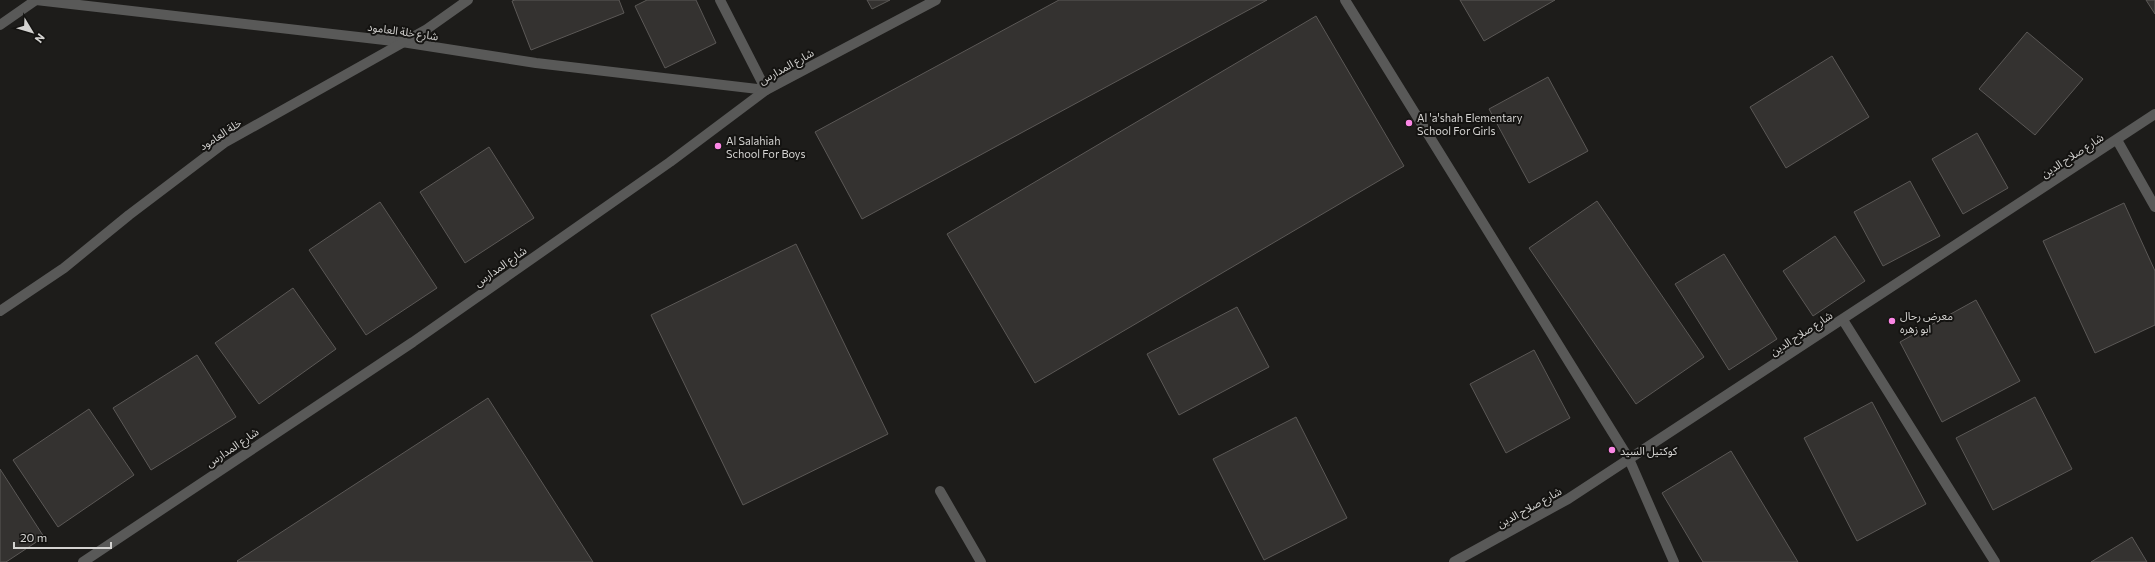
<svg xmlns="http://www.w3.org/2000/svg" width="2155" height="562" font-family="Commissioner,'Noto Sans Arabic',sans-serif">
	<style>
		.building { fill: #343230; stroke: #5b5856 }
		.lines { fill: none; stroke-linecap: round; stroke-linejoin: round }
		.minor { stroke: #595958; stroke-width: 10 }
		.poi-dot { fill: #fb87e5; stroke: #141311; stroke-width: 1.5 }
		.labels { text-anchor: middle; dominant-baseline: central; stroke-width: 4; stroke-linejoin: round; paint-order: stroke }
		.street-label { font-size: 11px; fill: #d4d3d1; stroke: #141311 }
		.poi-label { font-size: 11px; fill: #d4d3d1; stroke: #141311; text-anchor: start }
	</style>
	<rect width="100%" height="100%" fill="#1d1c1a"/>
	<g class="building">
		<polygon points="515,0 619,0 624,13 531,50 512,1"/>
		<polygon points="647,0 696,0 716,43 665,68 635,6"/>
		<polygon points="867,0 890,0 872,9"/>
		<polygon points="1059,0 1267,0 862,219 815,132"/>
		<polygon points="1460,0 1555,0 1484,41"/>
		<polygon points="2146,0 2155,0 2155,14"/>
		<polygon points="1316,16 1404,166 1035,383 947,234"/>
		<polygon points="2027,32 2083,79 2035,135 1979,89"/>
		<polygon points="1832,56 1869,117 1786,168 1750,107"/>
		<polygon points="1548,77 1588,151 1529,183 1489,109"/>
		<polygon points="1977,133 2008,188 1963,214 1932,159"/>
		<polygon points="489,147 534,218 465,263 420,192"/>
		<polygon points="1910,181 1940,236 1883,266 1854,212"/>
		<polygon points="1597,201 1704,357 1636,404 1529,248"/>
		<polygon points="380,202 437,288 366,335 309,250"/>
		<polygon points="2124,203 2155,271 2155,325 2095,353 2043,241"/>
		<polygon points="1835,236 1865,281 1813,316 1783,271"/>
		<polygon points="796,244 888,434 743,505 651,315"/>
		<polygon points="1724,254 1777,339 1729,370 1675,284"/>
		<polygon points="293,288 336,349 259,404 215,343"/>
		<polygon points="1976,300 2020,381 1942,422 1900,342"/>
		<polygon points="1237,307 1269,367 1179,415 1147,354"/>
		<polygon points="1534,350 1570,418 1506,453 1470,384"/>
		<polygon points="197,355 236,417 151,470 113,408"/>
		<polygon points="2035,397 2072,469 1993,510 1956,438"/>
		<polygon points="488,398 593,562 238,562 237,561"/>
		<polygon points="1872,402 1926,504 1857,541 1804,438"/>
		<polygon points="89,409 134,475 58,527 13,460"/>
		<polygon points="1296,417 1347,518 1264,560 1213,459"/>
		<polygon points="1731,451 1798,562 1703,562 1662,493"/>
		<polygon points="0,469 44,537 6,562 0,562"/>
		<polygon points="2132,537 2147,562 2091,562"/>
	</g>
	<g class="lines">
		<g class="minor">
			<polyline points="36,0 402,42 536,63 766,90 720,0"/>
			<polyline points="1345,0 1629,459 1674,562"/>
			<polyline points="0,25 36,0"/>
			<polyline points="2117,140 2155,207"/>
			<polyline points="0,311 64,268 129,215 224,143 427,29 468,0"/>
			<polyline points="1843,320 1995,562"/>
			<polyline points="940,491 981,562"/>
			<polyline points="83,562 413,342 670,162 766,90 936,0"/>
			<polyline points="1454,562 1568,499 2155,114"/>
		</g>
	</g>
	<g class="poi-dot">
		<circle cx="1409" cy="123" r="4"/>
		<circle cx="718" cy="146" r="4"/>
		<circle cx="1892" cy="321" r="4"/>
		<circle cx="1612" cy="450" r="4"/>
	</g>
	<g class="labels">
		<g class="street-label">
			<text transform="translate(403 31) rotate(8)">شارع خلة العامود</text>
			<text transform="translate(786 66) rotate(-29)">شارع المدارس</text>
			<text transform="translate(220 134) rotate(-33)">خلة العامود</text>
			<text transform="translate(2072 155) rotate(-33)">شارع صلاح الدين</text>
			<text transform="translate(500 266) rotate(-35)">شارع المدارس</text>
			<text transform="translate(1801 333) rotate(-33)">شارع صلاح الدين</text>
			<text transform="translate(232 447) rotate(-34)">شارع المدارس</text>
			<text transform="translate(1529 507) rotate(-29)">شارع صلاح الدين</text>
		</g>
		<g class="poi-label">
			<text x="1417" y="117">Al 'a'shah Elementary<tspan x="1417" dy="13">School For Girls</tspan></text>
			<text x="726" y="140">Al Salahiah<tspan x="726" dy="13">School For Boys</tspan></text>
			<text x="1900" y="315">معرض رحال<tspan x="1900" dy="13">ابو زهره</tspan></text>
			<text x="1620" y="450">كوكتيل السيد</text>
		</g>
	</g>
	<g transform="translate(32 32) rotate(128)" stroke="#141311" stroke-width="3" paint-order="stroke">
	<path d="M0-3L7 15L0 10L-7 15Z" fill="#d4d3d1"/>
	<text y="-6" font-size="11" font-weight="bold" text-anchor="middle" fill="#d4d3d1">N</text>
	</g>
	<path d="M14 542v6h97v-6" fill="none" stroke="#d4d3d1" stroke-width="2"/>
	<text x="20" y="542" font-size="12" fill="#d4d3d1" stroke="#141311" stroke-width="3" paint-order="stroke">20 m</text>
</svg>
